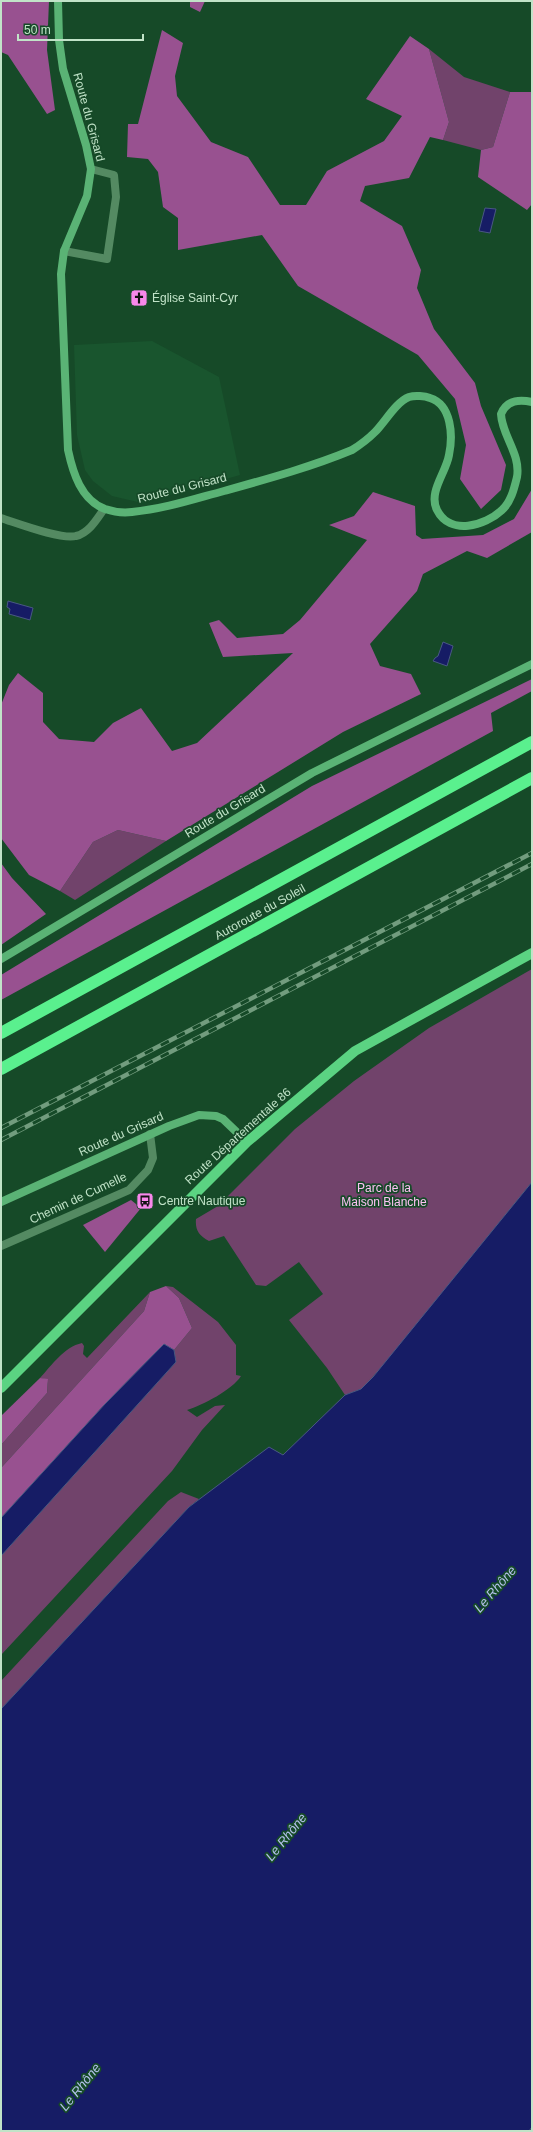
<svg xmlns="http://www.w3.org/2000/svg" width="533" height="2132" font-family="Arial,sans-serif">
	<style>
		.built { fill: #19552e }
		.green { fill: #71436b }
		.forest { fill: #985190 }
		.water { fill: #161c65; stroke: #495883 }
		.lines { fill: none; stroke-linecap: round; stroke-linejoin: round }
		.street { stroke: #548a62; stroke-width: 8 }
		.secondary { stroke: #5ab375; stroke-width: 8 }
		.primary { stroke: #5bd382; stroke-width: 10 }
		.highway { stroke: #5af08e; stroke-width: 12 }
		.rail-casing { stroke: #729c7e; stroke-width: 4.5 }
		.rail { stroke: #164a28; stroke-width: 3; stroke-dasharray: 9; stroke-linecap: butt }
		.labels { text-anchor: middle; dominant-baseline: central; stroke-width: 3.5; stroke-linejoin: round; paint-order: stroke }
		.street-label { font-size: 12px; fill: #c1e3c8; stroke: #164a28 }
		.poi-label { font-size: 12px; fill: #c1e3c8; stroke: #164a28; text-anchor: start }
		.park-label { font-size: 12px; fill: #fdc1f4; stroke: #164a28 }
		.water-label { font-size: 13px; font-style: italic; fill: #b4c1ec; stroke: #164a28 }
	</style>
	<rect width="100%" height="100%" fill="#164a28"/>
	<polygon class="built" points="152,341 219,377 240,475 142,503 112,496 93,481 85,470 77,435 74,345"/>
	<g class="green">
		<polygon points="429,49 464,77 510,92 493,147 481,150 443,140 449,122"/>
		<polygon points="118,830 166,841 75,900 60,891 93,842"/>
		<path d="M532,969V1182L386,1363L361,1389L345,1395L327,1368L289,1320L323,1294L299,1262L266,1286L256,1285L224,1236L209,1241C199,1236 195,1230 196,1219L218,1206L295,1129L354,1081L429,1028Z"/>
		<path d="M166,1286L173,1287L218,1322L236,1345V1375L241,1376C232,1390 203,1405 187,1410L197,1417L215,1406L225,1405L202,1430L172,1471L1,1655V1556L176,1362L174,1350L192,1328L179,1298Z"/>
		<path d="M150,1292L144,1311L1,1468V1445L47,1393L48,1380L40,1378C52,1365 64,1347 82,1343L84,1346L83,1354L87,1358Z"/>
		<polygon points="181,1492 199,1499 189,1507 1,1709 1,1681 168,1501"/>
	</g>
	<g class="forest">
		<polygon points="1,1 49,1 47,50 55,110 47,114 8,55 1,52"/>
		<polygon points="190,1 205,1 200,12 190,7"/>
		<polygon points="162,30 183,43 175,76 177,96 211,142 248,157 280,205 306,205 327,171 384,141 402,116 366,99 410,36 429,49 449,122 443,140 430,137 409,178 365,186 360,201 402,226 421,270 417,288 434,329 475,383 481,406 506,465 501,490 481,509 460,479 466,445 455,399 418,355 298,286 262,235 178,250 178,218 163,207 158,172 148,159 127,157 128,124 138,124"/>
		<polygon points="510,92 532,92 532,204 527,210 478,177 481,150 493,147"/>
		<polygon points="532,489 532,532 487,558 467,551 423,574 417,591 370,644 380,666 411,674 421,694 343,732 166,841 118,830 93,842 60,891 29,875 1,838 1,705 9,685 18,673 43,693 43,722 59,739 94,742 113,723 141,708 172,751 197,743 293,653 223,657 209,623 219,620 237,638 283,634 300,620 367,540 329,525 354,516 373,492 415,506 416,535 422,539 483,535 514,519"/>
		<polygon points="532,679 532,691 491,713 493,731 1,1000 1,975 312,786"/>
		<polygon points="1,863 12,878 46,914 1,945"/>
		<polygon points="131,1200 141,1208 105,1252 83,1225"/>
		<polygon points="166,1286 179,1298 192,1328 174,1350 164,1344 105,1404 1,1518 1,1468 144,1311 150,1292"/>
		<polygon points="40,1378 48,1379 47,1393 1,1445 1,1416"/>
	</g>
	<g class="water">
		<polygon points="485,208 496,209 490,233 479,231"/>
		<polygon points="8,601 33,608 30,620 9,614 10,609 7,607"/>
		<polygon points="443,642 453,646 447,666 433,661 435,658 438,656"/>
		<polygon points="532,1182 532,2127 529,2131 1,2131 1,1709 189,1507 269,1447 283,1455 345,1395 361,1389 373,1377"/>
		<polygon points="164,1344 174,1350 176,1362 1,1556 1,1518 105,1404"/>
	</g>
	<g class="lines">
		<g class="street">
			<polyline points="64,251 107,259 116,197 114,175 91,169"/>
			<path d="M1,518C17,523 61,540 76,536C89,533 97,519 104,509"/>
			<polyline points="1,1246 129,1190 148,1170 153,1158 150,1134"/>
		</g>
		<g class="secondary">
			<path d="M58,1L59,40L63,69L86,145L91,169L87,196L64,251L61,274L68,450C73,473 81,500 105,509C114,512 124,513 132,512C164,509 194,499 224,491C267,479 311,467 352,450C360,445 368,439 375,432C385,422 396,402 409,397C415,395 425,396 430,398C452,405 453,436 449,455C446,473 428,492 437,510C450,536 485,526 502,510C511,502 514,489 517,477C521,454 502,436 501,414C507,400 519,399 532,402"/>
			<polyline points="1,959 312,773 532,664"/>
			<polyline points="1,1202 169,1126 199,1115 216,1116 223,1119 247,1142"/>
		</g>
		<polyline class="primary" points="1,1388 247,1142 355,1051 532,953"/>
		<g class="highway">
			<polyline points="1,1033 532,742"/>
			<polyline points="1,1069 532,778"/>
		</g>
		<g class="rail-casing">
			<g id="rail">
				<polyline points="1,1128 532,853"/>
				<polyline points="1,1140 532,864"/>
			</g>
		</g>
		<use href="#rail" class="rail"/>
	</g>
	<defs>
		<g id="church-square" transform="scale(0.9)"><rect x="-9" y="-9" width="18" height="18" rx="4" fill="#f888eb" stroke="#164a28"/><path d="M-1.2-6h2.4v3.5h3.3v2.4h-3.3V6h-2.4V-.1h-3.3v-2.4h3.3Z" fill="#111"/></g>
		<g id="bus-square" transform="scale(0.9)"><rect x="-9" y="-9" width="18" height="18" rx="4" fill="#f888eb" stroke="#164a28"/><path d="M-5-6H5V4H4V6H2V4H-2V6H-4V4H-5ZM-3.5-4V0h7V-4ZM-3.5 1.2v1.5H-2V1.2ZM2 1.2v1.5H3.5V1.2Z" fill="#111"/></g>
	</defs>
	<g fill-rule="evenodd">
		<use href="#church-square" x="139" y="298"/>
		<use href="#bus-square" x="145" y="1201"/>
	</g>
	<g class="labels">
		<g class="street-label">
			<text transform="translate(89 117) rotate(75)">Route du Grisard</text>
			<text transform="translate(182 488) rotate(-14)">Route du Grisard</text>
			<text transform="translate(225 811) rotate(-31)">Route du Grisard</text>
			<text transform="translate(260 912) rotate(-29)">Autoroute du Soleil</text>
			<text transform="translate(121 1134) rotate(-24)">Route du Grisard</text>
			<text transform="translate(238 1136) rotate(-42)">Route Départementale 86</text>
			<text transform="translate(78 1198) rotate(-25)">Chemin de Cumelle</text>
		</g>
		<g class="poi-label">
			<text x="152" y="298">Église Saint-Cyr</text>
			<text x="158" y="1201">Centre Nautique</text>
		</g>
		<g class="park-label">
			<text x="384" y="1188">Parc de la<tspan x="384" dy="14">Maison Blanche</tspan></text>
		</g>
		<g class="water-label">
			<text transform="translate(495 1589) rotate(-49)">Le Rhône</text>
			<text transform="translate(286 1837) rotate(-51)">Le Rhône</text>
			<text transform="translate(80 2087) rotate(-51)">Le Rhône</text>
		</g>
	</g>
	<rect width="533" height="2132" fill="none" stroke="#c1e3c8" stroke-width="4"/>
	<path d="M18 34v6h125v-6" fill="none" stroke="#c1e3c8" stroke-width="2"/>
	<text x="24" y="34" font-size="12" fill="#c1e3c8" stroke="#164a28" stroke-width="3" paint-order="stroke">50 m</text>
</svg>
